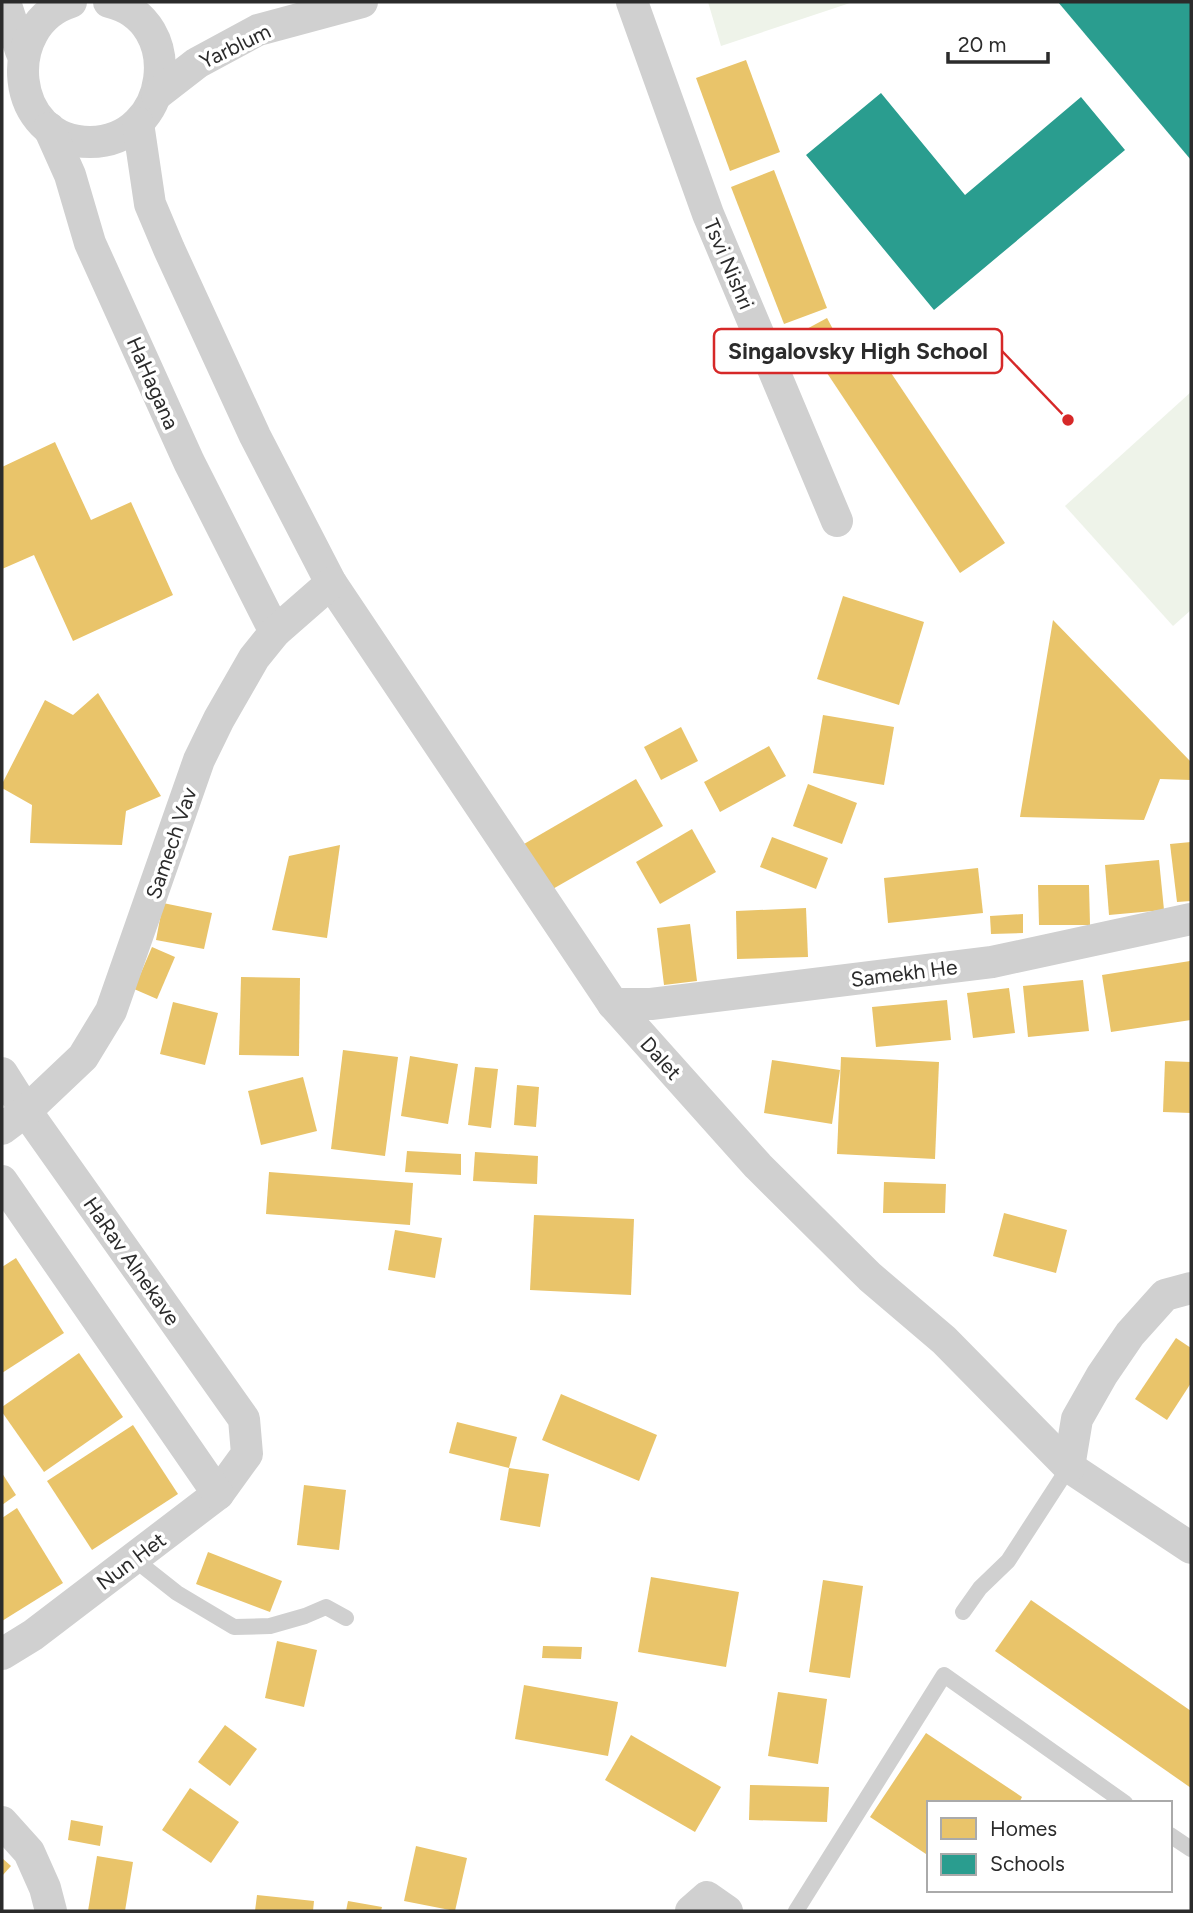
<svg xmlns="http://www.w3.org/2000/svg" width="1193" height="1913" font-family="Figtree,sans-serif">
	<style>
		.green { fill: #eef3e9 }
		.homes { fill: #e9c46a }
		.schools { fill: #2a9d8f }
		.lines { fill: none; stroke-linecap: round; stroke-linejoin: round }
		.service { stroke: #d0d0d0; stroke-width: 16 }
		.minor { stroke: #d0d0d0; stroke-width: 32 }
		.labels { text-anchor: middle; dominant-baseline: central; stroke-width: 7; stroke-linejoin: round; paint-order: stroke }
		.street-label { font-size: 21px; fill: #2b2b2b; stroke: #fff }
		.leader { fill: none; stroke: #d62828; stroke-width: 2.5 }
		.callout-dot { fill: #d62828; stroke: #fff; stroke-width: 2.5 }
		.callout { fill: #fff; stroke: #d62828; stroke-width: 2.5 }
		.callout-label { font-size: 23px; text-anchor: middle; font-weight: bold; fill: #2b2b2b }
	</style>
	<rect width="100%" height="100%" fill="#fff"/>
	<g class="green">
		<polygon points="708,2 853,2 721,46"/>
		<polygon points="1191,392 1191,610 1173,626 1065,506"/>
	</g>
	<g class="homes">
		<polygon points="746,60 780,152 730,171 696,78"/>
		<polygon points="774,170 827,308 784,324 731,187"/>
		<polygon points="827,318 844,350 808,370 790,338"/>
		<polygon points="871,343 1005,543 960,573 827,373"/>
		<polygon points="55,442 91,520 131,502 173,595 73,641 34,555 2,569 2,467"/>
		<polygon points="843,596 924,622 899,705 817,679"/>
		<polygon points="1053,620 1191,762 1191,780 1160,779 1144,820 1020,817"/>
		<polygon points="98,693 161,796 126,811 122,845 30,843 32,805 2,788 2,784 45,700 73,715"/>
		<polygon points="823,715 894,727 884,785 813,773"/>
		<polygon points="681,727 698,761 661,780 644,747"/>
		<polygon points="769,746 786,776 720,812 704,782"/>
		<polygon points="636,779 663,826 551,890 524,844"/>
		<polygon points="808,784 857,803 842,844 793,826"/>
		<polygon points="692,829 716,872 660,904 636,862"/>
		<polygon points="772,837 828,858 816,889 760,867"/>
		<polygon points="1191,842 1191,901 1177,902 1170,844"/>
		<polygon points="340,845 327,938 272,930 289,856"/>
		<polygon points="1159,860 1164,910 1109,915 1105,865"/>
		<polygon points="978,868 983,913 888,923 884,878"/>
		<polygon points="1038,885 1089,885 1090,925 1039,925"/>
		<polygon points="163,903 212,913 204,949 156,940"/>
		<polygon points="806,908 808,957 737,959 736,911"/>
		<polygon points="1023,914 1023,933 991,934 990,916"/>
		<polygon points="690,924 697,981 664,985 657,928"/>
		<polygon points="152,947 175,957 157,999 134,989"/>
		<polygon points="1190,961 1191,1020 1111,1032 1102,975"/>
		<polygon points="241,977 300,978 299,1056 239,1055"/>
		<polygon points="1083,980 1089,1031 1028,1037 1023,986"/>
		<polygon points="1009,988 1015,1033 973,1038 967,993"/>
		<polygon points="947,1000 951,1040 876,1047 872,1007"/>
		<polygon points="173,1002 218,1013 205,1065 160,1054"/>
		<polygon points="343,1050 398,1057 385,1156 331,1149"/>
		<polygon points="410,1056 458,1064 448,1124 401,1116"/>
		<polygon points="841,1057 939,1062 935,1159 837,1154"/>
		<polygon points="772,1060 840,1070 832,1124 764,1113"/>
		<polygon points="1165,1061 1191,1062 1191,1113 1163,1112"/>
		<polygon points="475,1067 498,1069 491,1128 468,1125"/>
		<polygon points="303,1077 317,1131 261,1145 248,1091"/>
		<polygon points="517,1085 539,1087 536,1127 514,1125"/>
		<polygon points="407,1151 461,1154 461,1175 405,1172"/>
		<polygon points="475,1152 538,1156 537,1184 473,1181"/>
		<polygon points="269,1172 413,1183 410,1225 266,1214"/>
		<polygon points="884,1182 946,1184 945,1213 883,1213"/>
		<polygon points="1004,1213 1067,1230 1056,1273 993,1256"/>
		<polygon points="534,1215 634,1219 631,1295 530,1290"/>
		<polygon points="395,1230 442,1238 435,1278 388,1270"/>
		<polygon points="16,1258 64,1333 2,1373 2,1267"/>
		<polygon points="1176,1338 1191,1348 1191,1383 1167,1420 1135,1399"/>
		<polygon points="79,1353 123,1417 44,1472 2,1412 2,1407"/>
		<polygon points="561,1394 657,1435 639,1481 542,1440"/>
		<polygon points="457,1422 517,1437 509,1468 449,1453"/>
		<polygon points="133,1425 178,1494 92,1550 47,1481"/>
		<polygon points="509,1468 549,1474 540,1527 500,1520"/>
		<polygon points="2,1473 16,1495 2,1505"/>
		<polygon points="304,1485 346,1490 339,1550 297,1545"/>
		<polygon points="17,1508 63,1583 2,1621 2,1518"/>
		<polygon points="208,1552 282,1581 270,1612 196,1584"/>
		<polygon points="651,1577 739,1592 726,1667 638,1652"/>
		<polygon points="823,1580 863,1586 850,1678 809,1672"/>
		<polygon points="1031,1600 1191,1711 1191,1788 995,1651"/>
		<polygon points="277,1641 317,1650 304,1707 265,1698"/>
		<polygon points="543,1646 582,1647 581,1659 542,1658"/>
		<polygon points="524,1685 618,1702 608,1756 515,1739"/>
		<polygon points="778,1692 827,1699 818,1764 768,1756"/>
		<polygon points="225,1725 257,1749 230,1786 198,1762"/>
		<polygon points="926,1733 1022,1797 1019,1803 929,1803 929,1856 870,1817"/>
		<polygon points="631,1735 721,1787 695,1832 605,1780"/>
		<polygon points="750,1785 829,1787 827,1822 749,1820"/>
		<polygon points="190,1788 239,1822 211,1863 162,1830"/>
		<polygon points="71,1820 103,1826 100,1846 68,1840"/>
		<polygon points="416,1846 467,1858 455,1911 404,1901"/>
		<polygon points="97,1856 133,1862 125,1911 88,1911"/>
		<polygon points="2,1858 11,1866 2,1876"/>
		<polygon points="257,1895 314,1901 313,1911 255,1911"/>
		<polygon points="348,1901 382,1907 381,1911 346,1911"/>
	</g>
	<g class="schools">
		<polygon points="1058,2 1191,2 1191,160"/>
		<polygon points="881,93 965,195 1081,97 1125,150 934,310 806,155"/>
	</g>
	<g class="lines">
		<g class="service">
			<polyline points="134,1559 177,1593 234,1627 270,1626 305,1616 326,1607 346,1618"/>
			<polyline points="963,1612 980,1588 1008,1561 1069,1467"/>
			<polyline points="1170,1835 1191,1849"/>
			<polyline points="796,1911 944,1675 1125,1803"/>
		</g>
		<g class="minor">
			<polyline points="5,2 21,51"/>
			<path d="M71,2C0,24 9,142 90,142C171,142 187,20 109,2"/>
			<polyline points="632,2 708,214 837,521"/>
			<polyline points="157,94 197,63 258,30 362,2"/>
			<polyline points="138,123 150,204 169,249 255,436 331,583 613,1004 758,1166 870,1277 944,1340 1069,1467 1191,1548"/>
			<polyline points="49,128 70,175 90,243 189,462 275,632"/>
			<polyline points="613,1004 651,1004 992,962 1191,919"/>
			<polyline points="2,1073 26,1111 244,1419 247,1454 218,1494 33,1635 2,1654"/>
			<polyline points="2,1129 26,1111 83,1057 111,1011 199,760 219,719 254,658 275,632 331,583"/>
			<polyline points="2,1181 218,1494"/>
			<polyline points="1069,1467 1077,1419 1102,1375 1130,1334 1165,1295 1191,1288"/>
			<polyline points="2,1822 29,1852 45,1888 51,1911"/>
			<polyline points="691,1911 707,1897 727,1911"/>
		</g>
	</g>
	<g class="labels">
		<g class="street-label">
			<text transform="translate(235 46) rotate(-26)">Yarblum</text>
			<text transform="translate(729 264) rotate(67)">Tsvi Nishri</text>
			<text transform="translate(153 383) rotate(66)">HaHagana</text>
			<text transform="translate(171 843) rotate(-71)">Samech Vav</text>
			<text transform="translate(904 973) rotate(-7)">Samekh He</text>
			<text transform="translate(661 1058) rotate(48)">Dalet</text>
			<text transform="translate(132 1261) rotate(55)">HaRav Alnekave</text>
			<text transform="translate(131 1561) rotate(-37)">Nun Het</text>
		</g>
	</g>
	<path class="leader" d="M1068 420L1002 351"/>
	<circle class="callout-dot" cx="1068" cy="420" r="7"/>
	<rect class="callout" x="714" y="329" width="288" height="44" rx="7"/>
	<g class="callout-label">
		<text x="858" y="359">Singalovsky High School</text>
	</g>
	<rect width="1193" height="1913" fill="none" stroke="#2b2b2b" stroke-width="7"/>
	<rect x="927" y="1801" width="245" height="91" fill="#ffffff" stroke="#aaaaaa" stroke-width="2"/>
	<rect x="941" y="1818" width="35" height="21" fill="#e9c46a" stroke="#aaaaaa" stroke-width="2"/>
	<text x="990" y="1836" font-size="21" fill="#2b2b2b">Homes</text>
	<rect x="941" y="1854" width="35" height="21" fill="#2a9d8f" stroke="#aaaaaa" stroke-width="2"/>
	<text x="990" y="1871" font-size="21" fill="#2b2b2b">Schools</text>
	<path d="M948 52v10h100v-10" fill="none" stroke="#2b2b2b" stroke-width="3.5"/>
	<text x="958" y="52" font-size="21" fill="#2b2b2b" stroke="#ffffff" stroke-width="5" paint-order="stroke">20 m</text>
</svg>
